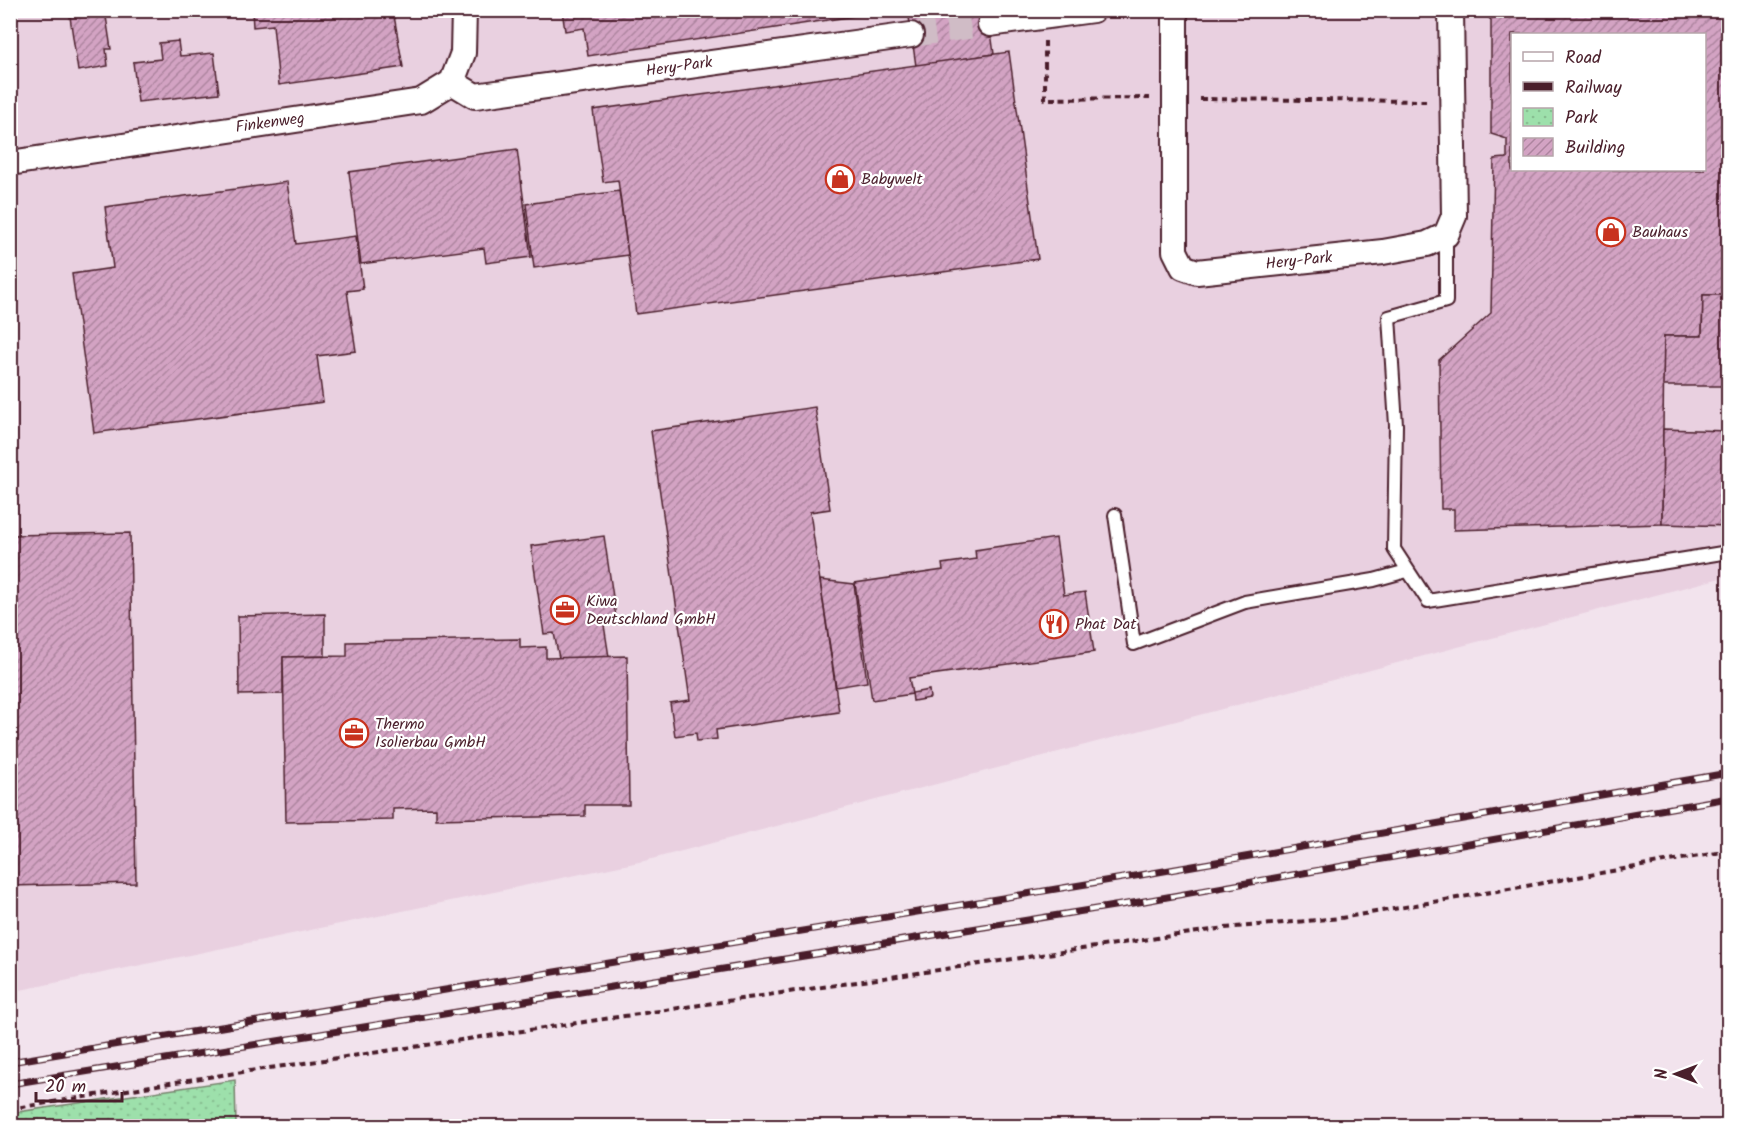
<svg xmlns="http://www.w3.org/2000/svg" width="1739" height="1137" font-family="Kalam,sans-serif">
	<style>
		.built { fill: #e9d0e0; fill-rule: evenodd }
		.park { fill: url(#park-dots); stroke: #74806b; stroke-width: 1.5 }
		.building { fill: url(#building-hatch); stroke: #4a1f2b; stroke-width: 1.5; fill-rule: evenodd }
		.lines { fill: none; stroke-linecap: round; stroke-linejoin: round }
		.minor-tunnel { stroke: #d0bcc6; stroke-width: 24; stroke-dasharray: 24 12; stroke-linecap: butt }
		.service-casing { stroke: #4a1f2b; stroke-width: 16 }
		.minor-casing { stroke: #4a1f2b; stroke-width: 28 }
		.path { stroke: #4a1f2b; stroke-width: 4; stroke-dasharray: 6 4.5; stroke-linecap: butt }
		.service { stroke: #fff; stroke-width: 12 }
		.minor { stroke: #fff; stroke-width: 24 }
		.rail-casing { stroke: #4a1f2b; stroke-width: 7 }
		.rail { stroke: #fff; stroke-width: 4.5; stroke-dasharray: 14; stroke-linecap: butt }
		.labels { text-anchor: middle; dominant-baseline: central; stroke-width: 4.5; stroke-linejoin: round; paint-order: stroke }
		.street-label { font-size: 16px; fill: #4a1f2b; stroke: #fff }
		.poi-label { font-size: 16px; fill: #4a1f2b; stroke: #fff; text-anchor: start }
	</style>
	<defs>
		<pattern id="park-dots" width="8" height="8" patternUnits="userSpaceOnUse" patternTransform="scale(1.5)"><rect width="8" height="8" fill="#9de0ab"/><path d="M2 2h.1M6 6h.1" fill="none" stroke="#89c093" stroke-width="1.8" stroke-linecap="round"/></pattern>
		<pattern id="building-hatch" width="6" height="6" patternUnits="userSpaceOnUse" patternTransform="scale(1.5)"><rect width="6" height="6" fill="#d3a3c3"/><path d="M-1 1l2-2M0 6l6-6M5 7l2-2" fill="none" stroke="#ad849f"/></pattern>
	</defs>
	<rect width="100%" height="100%" fill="#f2e3ed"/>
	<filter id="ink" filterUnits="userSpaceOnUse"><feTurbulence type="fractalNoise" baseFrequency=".0167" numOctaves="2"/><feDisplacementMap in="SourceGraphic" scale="12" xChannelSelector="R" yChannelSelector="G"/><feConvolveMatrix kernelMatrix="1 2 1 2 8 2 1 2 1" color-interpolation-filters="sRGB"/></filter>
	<g filter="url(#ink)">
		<path class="built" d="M11,11H1728V576L644,861L11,992ZM1512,34H1704V170H1512Z"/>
		<polygon class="park" points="235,1080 236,1126 11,1126 11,1113"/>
		<g class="building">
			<polygon points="69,10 105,10 111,49 106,49 108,66 78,71"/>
			<polygon points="252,10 328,10 329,15 361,10 393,10 403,67 279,85 273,25 253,27"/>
			<polygon points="562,10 895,10 588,56 584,28 565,31"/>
			<polygon points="908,10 988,10 994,54 916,66"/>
			<path d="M1481,10H1728V295H1703L1702,336H1664L1662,524L1454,530V509H1441L1439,360L1491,313L1494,159L1507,158V139L1491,134V20ZM1512,34H1704V170H1512Z"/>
			<polygon points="178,41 180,56 214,53 219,93 138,102 133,62 161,59 159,43"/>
			<polygon points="1009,52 1038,259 636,314 618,180 603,182 593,110"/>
			<polygon points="517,149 531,257 486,263 484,248 361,264 349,172"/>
			<polygon points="287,182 296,244 356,236 363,289 347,291 356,351 317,356 323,402 94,433 72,274 113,268 105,207"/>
			<polygon points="619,191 628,255 534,268 526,204"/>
			<polygon points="1703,295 1728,295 1728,386 1663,386 1664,336 1702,336"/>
			<polygon points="815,407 830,509 810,512 839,712 716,730 717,739 697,741 696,733 675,736 670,703 690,700 651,431"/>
			<polygon points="1663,429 1728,431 1728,526 1662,524"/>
			<polygon points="130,533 136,883 10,886 10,535"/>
			<polygon points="604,536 617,624 604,625 609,657 559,658 554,633 544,634 531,546"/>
			<polygon points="1056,538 1064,595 1085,592 1094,652 909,678 912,694 872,700 855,583 943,570 942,564 976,559 975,550"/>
			<polygon points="820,580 854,584 867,682 836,687"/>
			<polygon points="325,614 325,656 283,657 283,694 239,695 238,616"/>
			<polygon points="520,639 520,648 546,647 546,658 627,656 629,805 585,805 585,816 436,819 436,808 393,809 393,820 286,822 283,657 347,656 347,642"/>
			<polygon points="929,690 930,698 913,701 912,693"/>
		</g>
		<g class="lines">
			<polyline class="minor-tunnel" points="911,35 990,24"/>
			<g class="service-casing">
				<g id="service">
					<polyline points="1446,235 1446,301 1389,317 1396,425 1394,549 1428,601 1728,552"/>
					<polyline points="1115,515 1134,644 1245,602 1374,580 1407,571"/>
				</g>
			</g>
			<g class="minor-casing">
				<g id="minor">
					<polyline points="1175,10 1175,251 1183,267 1197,272 1383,252 1427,244 1446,235 1454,216 1451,10"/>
					<polyline points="990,24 1093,10"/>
					<polyline points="452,82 475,96 911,35"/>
					<polyline points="10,163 421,101 452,82 463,53 464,10"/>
				</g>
			</g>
			<g class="path">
				<polyline points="1045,41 1045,99 1150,98"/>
				<polyline points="1200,99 1426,101"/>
				<polyline points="10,1109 188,1080 1225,928 1341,918 1728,851"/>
			</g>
			<use href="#service" class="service"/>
			<use href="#minor" class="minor"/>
			<g class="rail-casing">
				<g id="rail">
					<polyline points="10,1062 1141,875 1728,773"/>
					<polyline points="10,1084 1139,902 1728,798"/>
				</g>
			</g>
			<use href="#rail" class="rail"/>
		</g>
	</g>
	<defs>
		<g id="shop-ring" transform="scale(1.5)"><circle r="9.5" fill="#fff" stroke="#c8321e" stroke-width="1.5"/><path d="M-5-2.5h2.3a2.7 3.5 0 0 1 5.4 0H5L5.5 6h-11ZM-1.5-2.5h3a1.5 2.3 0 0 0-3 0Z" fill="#c8321e"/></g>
		<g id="office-ring" transform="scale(1.5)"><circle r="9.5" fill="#fff" stroke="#c8321e" stroke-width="1.5"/><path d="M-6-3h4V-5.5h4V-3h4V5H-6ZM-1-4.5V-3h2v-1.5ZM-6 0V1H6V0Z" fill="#c8321e"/></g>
		<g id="restaurant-ring" transform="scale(1.5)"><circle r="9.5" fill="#fff" stroke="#c8321e" stroke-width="1.5"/><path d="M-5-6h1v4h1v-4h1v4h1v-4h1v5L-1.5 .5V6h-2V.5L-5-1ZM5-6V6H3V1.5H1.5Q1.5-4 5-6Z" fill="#c8321e"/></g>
	</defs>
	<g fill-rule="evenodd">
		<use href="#shop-ring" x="840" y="179"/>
		<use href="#shop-ring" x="1611" y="232"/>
		<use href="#office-ring" x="565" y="610"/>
		<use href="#restaurant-ring" x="1054" y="624"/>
		<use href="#office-ring" x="354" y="733"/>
	</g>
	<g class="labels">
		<g class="street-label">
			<text transform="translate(679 67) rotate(-8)">Hery-Park</text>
			<text transform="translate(270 123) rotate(-8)">Finkenweg</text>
			<text transform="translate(1299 261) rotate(-6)">Hery-Park</text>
		</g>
		<g class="poi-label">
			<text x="861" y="179">Babywelt</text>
			<text x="1632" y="232">Bauhaus</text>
			<text x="586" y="601">Kiwa<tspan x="586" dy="18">Deutschland GmbH</tspan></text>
			<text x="1075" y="624">Phat Dat</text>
			<text x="375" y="724">Thermo<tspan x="375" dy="18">Isolierbau GmbH</tspan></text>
		</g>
	</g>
	<rect width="1739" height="1137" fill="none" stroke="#fff" stroke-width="36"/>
	<rect x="18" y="18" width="1703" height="1101" fill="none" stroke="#4a1f2b" stroke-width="2" filter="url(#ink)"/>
	<rect x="1511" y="33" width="195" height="138" fill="#ffffff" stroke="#b7a5aa" stroke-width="1.5"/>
	<rect x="1523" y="52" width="30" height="9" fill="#ffffff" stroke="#b7a5aa" stroke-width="1.5"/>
	<text x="1565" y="63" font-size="18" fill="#4a1f2b">Road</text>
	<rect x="1523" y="82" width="30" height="9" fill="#4a1f2b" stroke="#b7a5aa" stroke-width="1.5"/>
	<text x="1565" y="93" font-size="18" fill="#4a1f2b">Railway</text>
	<rect x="1523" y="108" width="30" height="18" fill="url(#park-dots)" stroke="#b7a5aa" stroke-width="1.5"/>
	<text x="1565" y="123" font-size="18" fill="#4a1f2b">Park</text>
	<rect x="1523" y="138" width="30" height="18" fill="url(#building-hatch)" stroke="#b7a5aa" stroke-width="1.5"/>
	<text x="1565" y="153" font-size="18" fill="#4a1f2b">Building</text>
	<g transform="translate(1676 1074) rotate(270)" stroke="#ffffff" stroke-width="4.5" paint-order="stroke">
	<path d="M0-4.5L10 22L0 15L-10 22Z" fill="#4a1f2b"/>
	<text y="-9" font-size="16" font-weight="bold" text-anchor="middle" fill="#4a1f2b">N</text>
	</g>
	<path d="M36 1092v9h86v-9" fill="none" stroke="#4a1f2b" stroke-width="3"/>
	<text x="45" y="1092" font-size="18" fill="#4a1f2b" stroke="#ffffff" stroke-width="4.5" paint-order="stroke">20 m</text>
</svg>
